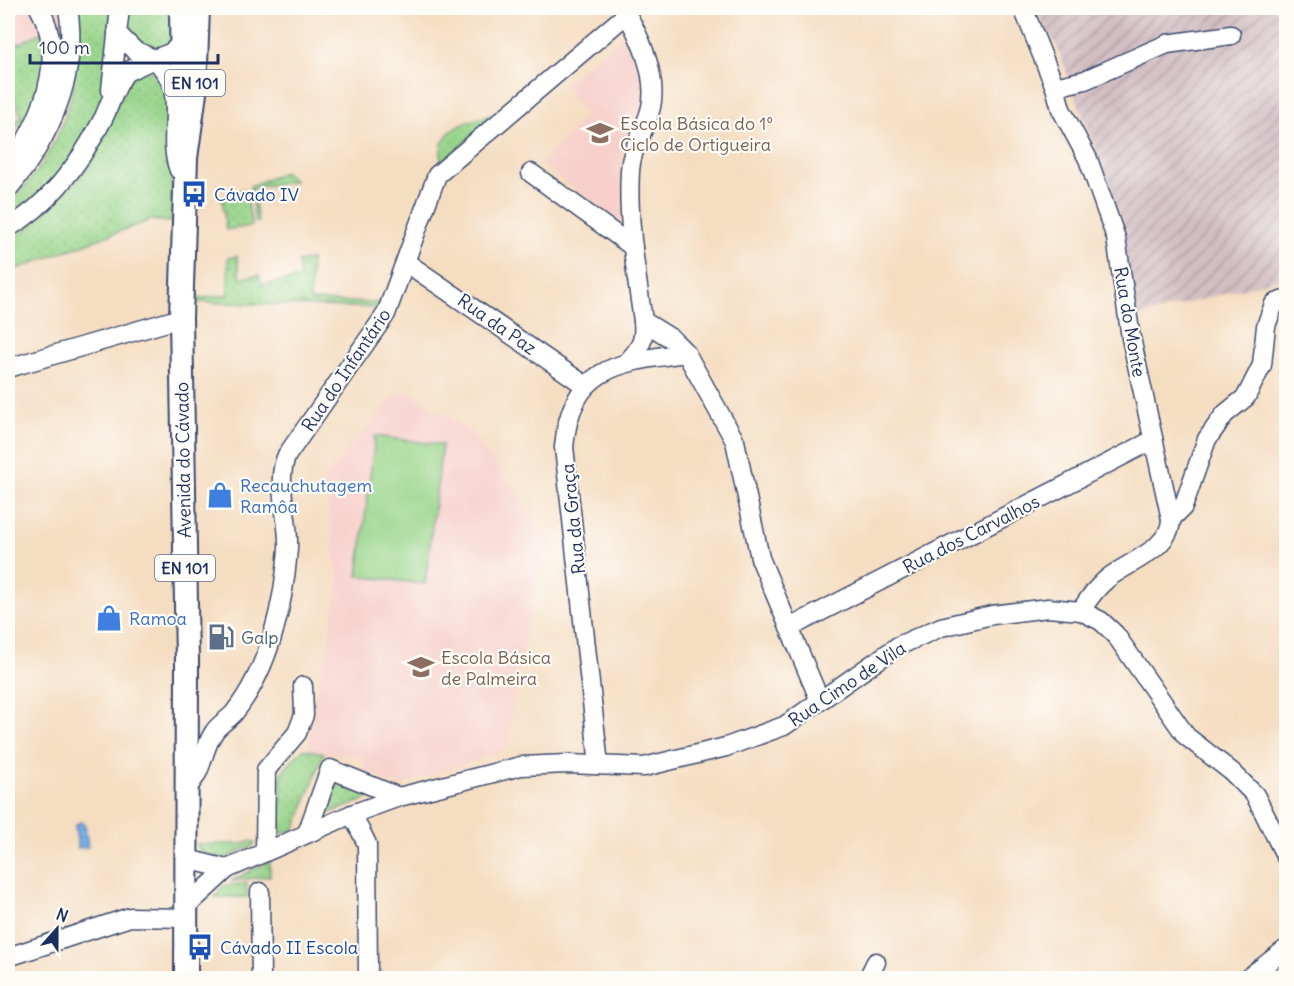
<svg xmlns="http://www.w3.org/2000/svg" width="1294" height="986" font-family="Delius,sans-serif">
	<style>
		.built { fill: #f7d0cb }
		.industrial { fill: url(#industrial-furrows) }
		.green { fill: url(#green-dots); stroke: #598274; stroke-width: 1.5 }
		.pitch { fill: #97d489; stroke: #598274; stroke-width: 1.5 }
		.water { fill: url(#water-rules); stroke: #4a72a5; stroke-width: 1.5 }
		.lines { fill: none; stroke-linecap: round; stroke-linejoin: round }
		.minor-casing { stroke: #3c496d; stroke-width: 21 }
		.major-casing { stroke: #3c496d; stroke-width: 26 }
		.minor { stroke: #fff; stroke-width: 18 }
		.major { stroke: #fff; stroke-width: 22 }
		.labels { text-anchor: middle; dominant-baseline: central; stroke-width: 4.5; stroke-linejoin: round; paint-order: stroke }
		.shield { fill: #fdfcf7; stroke: #5f6c8c; stroke-width: 1.5 }
		.shield-label { font-size: 16px; font-weight: bold; fill: #1b2f5e }
		.education-label { font-size: 18px; fill: #785e54; stroke: #fdfcf7; text-anchor: start }
		.transit-label { font-size: 18px; fill: #164399; stroke: #fdfcf7; text-anchor: start }
		.street-label { font-size: 18px; fill: #1b2f5e; stroke: #fdfcf7 }
		.shop-label { font-size: 18px; fill: #366cbe; stroke: #fdfcf7; text-anchor: start }
		.service-label { font-size: 18px; fill: #4e5e75; stroke: #fdfcf7; text-anchor: start }
	</style>
	<defs>
		<pattern id="industrial-furrows" width="10" height="10" patternUnits="userSpaceOnUse" patternTransform="scale(1.5)"><rect width="10" height="10" fill="#d2bec2"/><path d="M-1 1l2-2M0 10L10 0M9 11l2-2" fill="none" stroke="#aa9ba1"/></pattern>
		<pattern id="green-dots" width="8" height="8" patternUnits="userSpaceOnUse" patternTransform="scale(1.5)"><rect width="8" height="8" fill="#97d489"/><path d="M2 2h.1M6 6h.1" fill="none" stroke="#82b679" stroke-width="1.8" stroke-linecap="round"/></pattern>
		<pattern id="water-rules" width="6" height="5" patternUnits="userSpaceOnUse" patternTransform="scale(1.5)"><rect width="6" height="5" fill="#79b6ec"/><path d="M0 2.5h6" fill="none" stroke="#6294c2"/></pattern>
	</defs>
	<rect width="100%" height="100%" fill="#fdfcf7"/>
	<filter id="ink" filterUnits="userSpaceOnUse"><feTurbulence type="fractalNoise" baseFrequency=".0167" numOctaves="2"/><feDisplacementMap in="SourceGraphic" scale="12" xChannelSelector="R" yChannelSelector="G"/><feConvolveMatrix kernelMatrix="1 2 1 2 8 2 1 2 1" color-interpolation-filters="sRGB"/></filter>
	<filter id="wash" filterUnits="userSpaceOnUse"><feTurbulence type="fractalNoise" baseFrequency=".008" numOctaves="4" result="noise"/><feDisplacementMap in="SourceGraphic" scale="24" xChannelSelector="R" yChannelSelector="G"/><feGaussianBlur stdDeviation="1.35" result="paint"/><feColorMatrix in="noise" values="0 0 0 0 0 0 0 0 0 0 0 0 0 0 0 0 0 1.4 0 .05"/><feComposite in="paint" operator="in"/></filter>
	<g filter="url(#wash)">
		<rect width="100%" height="100%" fill="#f5ddc1"/>
		<g class="built">
			<polygon points="8,8 68,8 71,31 8,189"/>
			<polygon points="626,33 648,95 622,152 622,224 540,164 587,115 563,85"/>
			<polygon points="411,393 472,433 554,544 534,584 506,750 399,786 365,772 363,757 307,750 339,582 324,478 395,395"/>
		</g>
		<polygon class="industrial" points="1034,8 1286,8 1286,277 1133,318 1120,217 1058,49"/>
		<g class="green">
			<path d="M74,8H113C110,36 111,67 105,95C93,147 47,188 8,220V202C48,170 74,111 76,59C76,42 74,24 74,8Z"/>
			<path d="M127,8H167V13L172,14L171,46C138,53 122,42 127,8Z"/>
			<polygon points="46,30 45,72 25,126 8,126 8,121 10,119 13,123 22,117 8,87 8,49"/>
			<path d="M143,70C151,72 159,73 163,80C178,109 171,187 171,222L151,220L8,272V241C36,224 83,179 98,150C109,130 116,108 122,85Z"/>
			<path d="M497,115L442,162C433,128 474,118 497,115Z"/>
			<polygon points="285,172 294,181 253,188 258,222 255,222 250,186"/>
			<polygon points="242,189 246,192 252,226 226,230 222,198"/>
			<polygon points="237,256 240,278 259,275 262,285 300,278 298,262 311,260 310,301 384,303 382,308 191,302 193,299 228,295 228,258"/>
			<polygon points="303,749 324,753 295,829 281,834 281,773"/>
			<polygon points="338,785 367,794 369,798 327,814 334,787"/>
			<polygon points="249,841 255,842 253,846 222,859 200,851 197,844 243,844"/>
			<polygon points="270,861 270,876 231,881"/>
			<polygon points="247,883 247,897 215,897 223,886"/>
		</g>
		<polygon class="pitch" points="375,436 442,445 425,584 358,576"/>
		<polygon class="water" points="80,822 85,825 88,847 78,848 75,826"/>
	</g>
	<g filter="url(#ink)">
		<g class="lines">
			<g class="minor-casing">
				<g id="minor">
					<path d="M623,8C639,34 658,75 651,107C646,130 631,147 630,171C627,221 636,272 643,321L672,339L686,353L735,441L760,558L820,701"/>
					<path d="M1023,8L1055,87L1061,109L1088,159L1116,238L1131,338L1171,519C1171,548 1129,562 1108,578C1097,587 1088,599 1081,611"/>
					<polyline points="117,33 134,50 154,59 170,53 189,38"/>
					<polyline points="1055,87 1085,80 1167,44 1231,35"/>
					<polyline points="111,90 120,8"/>
					<path d="M8,168C40,124 69,59 39,8"/>
					<polyline points="531,173 633,247"/>
					<path d="M8,189C50,139 79,74 68,8"/>
					<path d="M8,228C50,204 82,160 104,117C111,102 115,86 126,72L154,59C192,93 164,133 179,170"/>
					<polyline points="407,263 586,386"/>
					<path d="M629,360C641,347 645,340 643,321"/>
					<polyline points="8,368 181,318"/>
					<polyline points="1171,519 1183,507 1207,439 1225,414 1246,397 1262,365 1266,326 1274,304 1286,299"/>
					<polyline points="789,628 1153,440"/>
					<path d="M599,765L564,447C571,366 619,362 686,353"/>
					<path d="M186,788C204,772 201,751 214,732C219,724 228,720 234,713C269,669 284,604 288,549C290,518 274,483 287,455L386,314L437,175L627,14"/>
					<polyline points="352,814 367,844 368,978"/>
					<polyline points="307,833 330,769 399,797"/>
					<polyline points="265,852 266,770 297,733 304,715 303,686"/>
					<polyline points="187,859 227,869"/>
					<polyline points="260,892 261,978"/>
					<polyline points="187,906 227,869 352,814 399,797 521,766 568,764 644,767 726,747 784,726 898,646 941,627 992,615 1048,608 1081,611 1101,621 1115,634 1186,736 1232,772 1255,795 1286,857"/>
					<polyline points="8,957 130,917 186,918"/>
					<polyline points="868,978 876,962"/>
					<polyline points="1248,978 1286,949"/>
				</g>
			</g>
			<g class="major-casing">
				<g id="major">
					<polyline points="181,8 182,85"/>
					<polyline points="186,978 187,661 181,318 186,158 195,93 198,8"/>
				</g>
			</g>
			<use href="#minor" class="minor"/>
			<use href="#major" class="major"/>
		</g>
	</g>
	<defs>
		<g id="school-bare" transform="scale(2.07)"><path d="M0-5L7-2L0 1L-7-2ZM-4 1L0 2.5L4 1V4Q0 6-4 4Z" fill="#8d6e63" stroke="#fdfcf7" stroke-width="2.5" paint-order="stroke"/></g>
		<g id="bus-bare" transform="scale(2.07)"><path d="M-5-6H5V4H4V6H2V4H-2V6H-4V4H-5ZM-3.5-4V0h7V-4ZM-3.5 1.2v1.5H-2V1.2ZM2 1.2v1.5H3.5V1.2Z" fill="#1a4fb4" stroke="#fdfcf7" stroke-width="2.5" paint-order="stroke"/></g>
		<g id="shop-bare" transform="scale(2.07)"><path d="M-5-2.5h2.3a2.7 3.5 0 0 1 5.4 0H5L5.5 6h-11ZM-1.5-2.5h3a1.5 2.3 0 0 0-3 0Z" fill="#3f7fe0" stroke="#fdfcf7" stroke-width="2.5" paint-order="stroke"/></g>
		<g id="fuel-bare" transform="scale(2.07)"><path d="M-5.5-6h7V0h2V4h1.3V-2.5L3-4.5l.8-.8L6-3V5H2.5V1h-1V6h-7ZM-4.2-4.7v3.2H.2V-4.7Z" fill="#5c6f8a" stroke="#fdfcf7" stroke-width="2.5" paint-order="stroke"/></g>
	</defs>
	<g fill-rule="evenodd">
		<use href="#school-bare" x="600" y="133"/>
		<use href="#bus-bare" x="194" y="194"/>
		<use href="#shop-bare" x="220" y="495"/>
		<use href="#shop-bare" x="109" y="618"/>
		<use href="#fuel-bare" x="221" y="637"/>
		<use href="#school-bare" x="421" y="667"/>
		<use href="#bus-bare" x="200" y="947"/>
	</g>
	<g class="labels">
		<g class="shield">
			<rect x="165" y="70" width="60" height="26" rx="4.5"/>
			<rect x="155" y="555" width="60" height="26" rx="4.5"/>
		</g>
		<g class="shield-label">
			<text x="195" y="83">EN 101</text>
			<text x="185" y="568">EN 101</text>
		</g>
		<g class="education-label">
			<text x="620" y="123">Escola Básica do 1º<tspan x="620" dy="21">Ciclo de Ortigueira</tspan></text>
			<text x="441" y="657">Escola Básica<tspan x="441" dy="21">de Palmeira</tspan></text>
		</g>
		<g class="transit-label">
			<text x="214" y="194">Cávado IV</text>
			<text x="220" y="947">Cávado II Escola</text>
		</g>
		<g class="street-label">
			<text transform="translate(1130 322) rotate(80)">Rua do Monte</text>
			<text transform="translate(497 324) rotate(35)">Rua da Paz</text>
			<text transform="translate(346 370) rotate(-56)">Rua do Infantário</text>
			<text transform="translate(183 460) rotate(-91)">Avenida do Cávado</text>
			<text transform="translate(573 519) rotate(-96)">Rua da Graça</text>
			<text transform="translate(971 534) rotate(-27)">Rua dos Carvalhos</text>
			<text transform="translate(847 684) rotate(-34)">Rua Cimo de Vila</text>
		</g>
		<g class="shop-label">
			<text x="240" y="485">Recauchutagem<tspan x="240" dy="21">Ramôa</tspan></text>
			<text x="129" y="618">Ramoa</text>
		</g>
		<g class="service-label">
			<text x="241" y="637">Galp</text>
		</g>
	</g>
	<rect width="1294" height="986" fill="none" stroke="#fdfcf7" stroke-width="30"/>
	<g transform="translate(57 929) rotate(21)" stroke="#fdfcf7" stroke-width="4.5" paint-order="stroke">
	<path d="M0-4.5L10 22L0 15L-10 22Z" fill="#1b2f5e"/>
	<text y="-9" font-size="16" font-weight="bold" text-anchor="middle" fill="#1b2f5e">N</text>
	</g>
	<path d="M30 54v9h188v-9" fill="none" stroke="#1b2f5e" stroke-width="3"/>
	<text x="39" y="54" font-size="18" fill="#1b2f5e" stroke="#fdfcf7" stroke-width="4.5" paint-order="stroke">100 m</text>
</svg>
